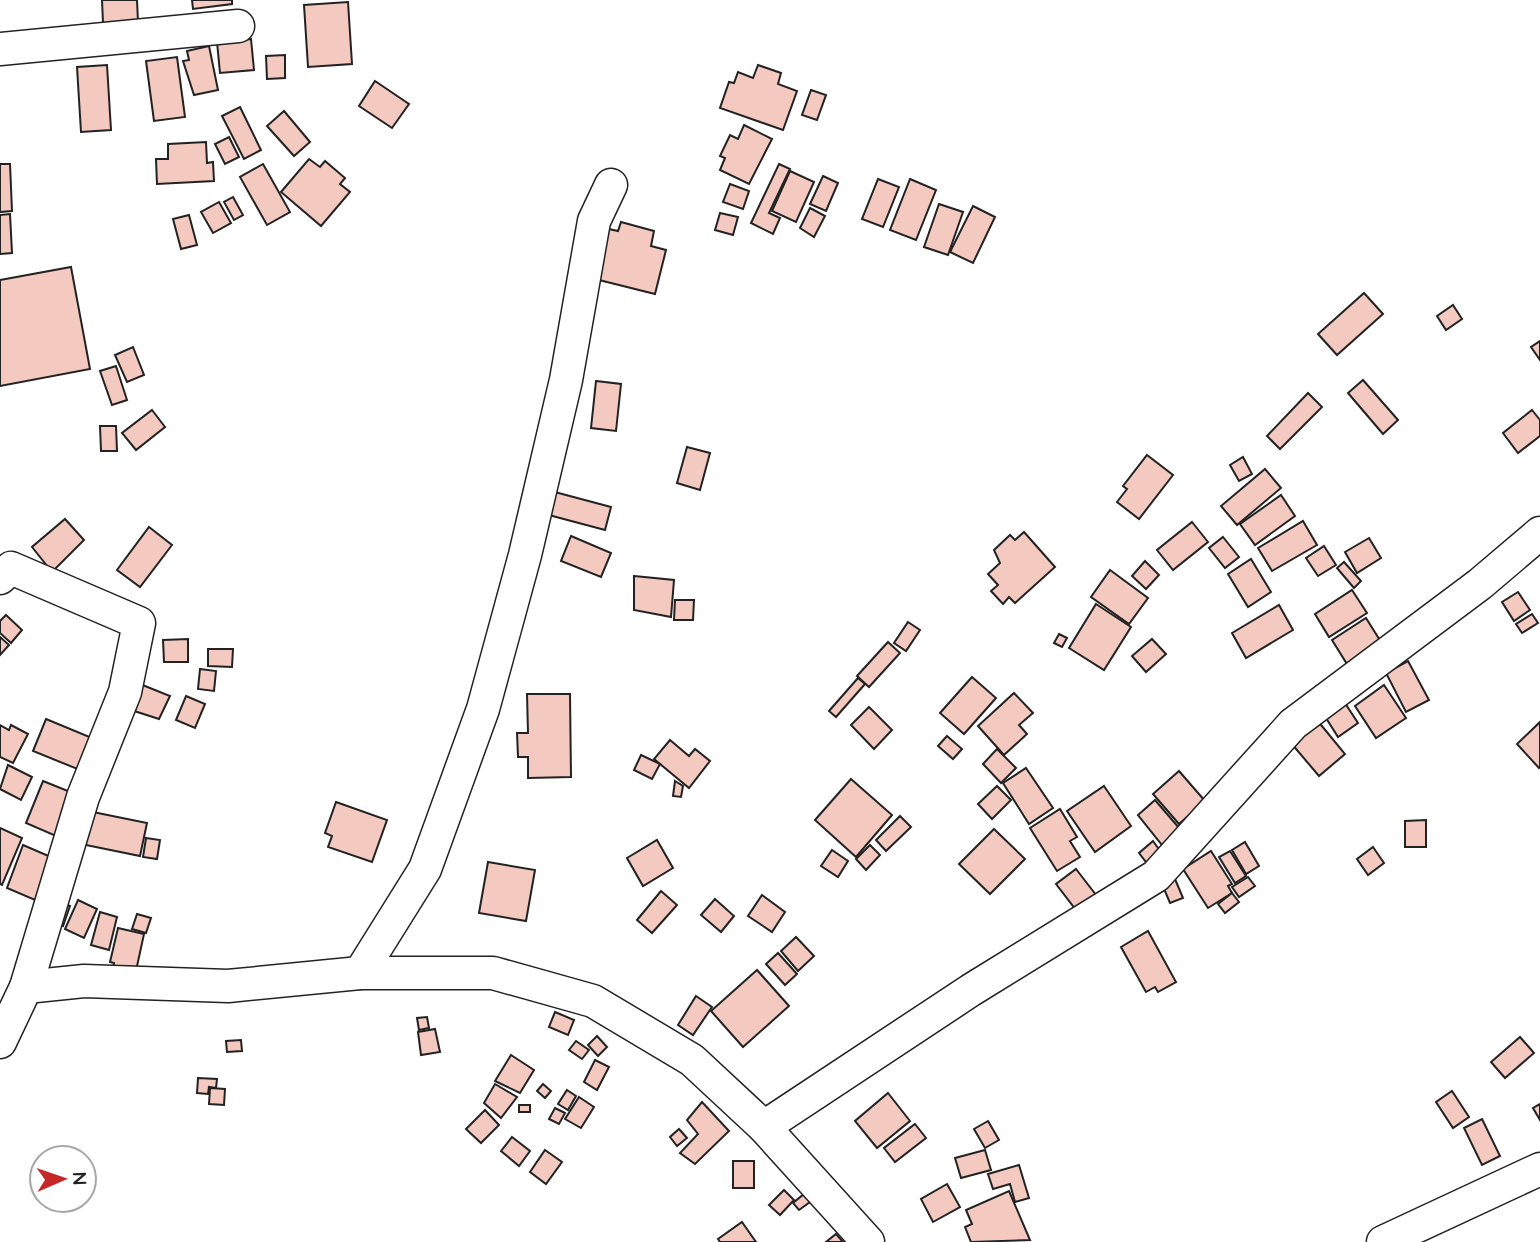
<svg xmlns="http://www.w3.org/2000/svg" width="1540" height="1242" font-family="Quicksand,sans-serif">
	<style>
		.building { fill: #f3c9c0; stroke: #222; stroke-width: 2 }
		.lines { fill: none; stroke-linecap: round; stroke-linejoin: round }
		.minor-casing { stroke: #222; stroke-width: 35 }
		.minor { stroke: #fff; stroke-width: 32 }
	</style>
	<rect width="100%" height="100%" fill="#fff"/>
	<g class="building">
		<polygon points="102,0 137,0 138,22 103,23"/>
		<polygon points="192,0 232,0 232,4 193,9"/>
		<polygon points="348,2 352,64 308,67 304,5"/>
		<polygon points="251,39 254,70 220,73 217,42"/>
		<polygon points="209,46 218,90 194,95 183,61 189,60 187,51"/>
		<polygon points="285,55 285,78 267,79 266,56"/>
		<polygon points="177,57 185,117 154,121 146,61"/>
		<polygon points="107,65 111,130 81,132 77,67"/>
		<polygon points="758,65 781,73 778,84 797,91 783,130 720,108 729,82 734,83 738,72 753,78"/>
		<polygon points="375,81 409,104 392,128 359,106"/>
		<polygon points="811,90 826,95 817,120 802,115"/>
		<polygon points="240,107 261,150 244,159 222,116"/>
		<polygon points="284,111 310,142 294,156 267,126"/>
		<polygon points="744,125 772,139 749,184 720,170 725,158 720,156 730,135 738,139"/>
		<polygon points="229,137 239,157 225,164 215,144"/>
		<polygon points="206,142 207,163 213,162 214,181 157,184 156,159 168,159 168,144"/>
		<polygon points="309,159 320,167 325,161 345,178 340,184 350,192 321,226 281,192"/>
		<polygon points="0,164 10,164 12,211 0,212"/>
		<polygon points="263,164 290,212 267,225 240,177"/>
		<polygon points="779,164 790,169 769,213 780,218 773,234 751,223"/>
		<polygon points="790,171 814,182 796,222 772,211"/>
		<polygon points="823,176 838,183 826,211 810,204"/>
		<polygon points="878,179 899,187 883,227 862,219"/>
		<polygon points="910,179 936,190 916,240 890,230"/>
		<polygon points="730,184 749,191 743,209 723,202"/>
		<polygon points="233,197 243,215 234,220 224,202"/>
		<polygon points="219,202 231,223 213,233 201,212"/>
		<polygon points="939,204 963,212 948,255 924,247"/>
		<polygon points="973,206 995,217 973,263 950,252"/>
		<polygon points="810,208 825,216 814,237 800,228"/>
		<polygon points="720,213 738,217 733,235 715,230"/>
		<polygon points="10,214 12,253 0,254 0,215"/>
		<polygon points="189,215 197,245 181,249 173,219"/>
		<polygon points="621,222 654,231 651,246 666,250 655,294 591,278 604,228 618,231"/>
		<polygon points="71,267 90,369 0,386 0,280"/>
		<polygon points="1364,293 1383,314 1337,355 1318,334"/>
		<polygon points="1453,305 1462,319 1446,330 1437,316"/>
		<polygon points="1540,341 1540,360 1531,347"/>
		<polygon points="133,347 144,375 127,382 115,355"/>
		<polygon points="116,366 127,400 112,405 100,371"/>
		<polygon points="1363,380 1398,420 1383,434 1348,393"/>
		<polygon points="596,381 621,384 616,431 591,428"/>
		<polygon points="1308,393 1322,407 1280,449 1267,436"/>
		<polygon points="152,410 165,427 136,450 122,433"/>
		<polygon points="1532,410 1540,420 1540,436 1518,453 1503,433"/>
		<polygon points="100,426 116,426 117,451 101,451"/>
		<polygon points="687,447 710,453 700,490 677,483"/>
		<polygon points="1147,455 1173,475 1139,519 1117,502 1127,489 1123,486"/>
		<polygon points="1243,457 1252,474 1239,481 1230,465"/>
		<polygon points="1265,469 1281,488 1237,525 1221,506"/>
		<polygon points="551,491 611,507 605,530 545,514"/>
		<polygon points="1281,495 1295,516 1255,545 1240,524"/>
		<polygon points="65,519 84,540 52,572 32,547"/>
		<polygon points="1303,521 1317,545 1272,571 1258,548"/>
		<polygon points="1192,522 1208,542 1173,570 1157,550"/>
		<polygon points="149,527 172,545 140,587 117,570"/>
		<polygon points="1024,532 1055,567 1015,603 1009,597 1003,604 991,591 998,585 988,574 1000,563 994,550 1010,535 1015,540"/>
		<polygon points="571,536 611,553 601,577 561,561"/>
		<polygon points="1223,537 1239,557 1225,568 1209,548"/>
		<polygon points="1369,538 1381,558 1357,573 1345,552"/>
		<polygon points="1324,546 1336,565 1318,576 1306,558"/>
		<polygon points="1251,559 1271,592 1248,607 1228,574"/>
		<polygon points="1145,561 1159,575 1146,589 1132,576"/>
		<polygon points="1344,562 1361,581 1354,588 1337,568"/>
		<polygon points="1110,570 1148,598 1129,624 1091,597"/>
		<polygon points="634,576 674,580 671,617 634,610"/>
		<polygon points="1352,590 1367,613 1329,637 1315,614"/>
		<polygon points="1518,592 1530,610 1514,621 1502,602"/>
		<polygon points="675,600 694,600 693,620 674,620"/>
		<polygon points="1096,604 1131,627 1104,670 1069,648"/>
		<polygon points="1279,605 1293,630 1246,658 1232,633"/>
		<polygon points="1532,614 1538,623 1522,633 1516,624"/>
		<polygon points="6,615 22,630 11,643 0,633 0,621"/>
		<polygon points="1366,618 1381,642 1347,664 1332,640"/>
		<polygon points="908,622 920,630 906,651 894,643"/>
		<polygon points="1059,634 1067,638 1062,647 1054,643"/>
		<polygon points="0,637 9,645 0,655"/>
		<polygon points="188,639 188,662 164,662 163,640"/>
		<polygon points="1152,639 1166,654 1146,672 1132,656"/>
		<polygon points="888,642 900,653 869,687 857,676"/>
		<polygon points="208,649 233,649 232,667 208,666"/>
		<polygon points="1408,661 1429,700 1406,712 1386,673"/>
		<polygon points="200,669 216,671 214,691 198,689"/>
		<polygon points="972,677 996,698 964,734 940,713"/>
		<polygon points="858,678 865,684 836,717 829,711"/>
		<polygon points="135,682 170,696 159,719 128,709"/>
		<polygon points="1384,685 1406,718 1376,738 1355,706"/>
		<polygon points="1014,693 1033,713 1019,725 1027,734 1004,755 978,726"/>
		<polygon points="527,694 570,694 571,777 528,778 528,757 518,757 517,733 528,733"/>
		<polygon points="186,696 205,704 195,728 176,720"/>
		<polygon points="1341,697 1358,723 1338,737 1321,710"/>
		<polygon points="869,707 892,730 874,749 851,725"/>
		<polygon points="46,719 92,738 80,770 33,751"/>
		<polygon points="1317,720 1345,754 1319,776 1291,743"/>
		<polygon points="1540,722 1540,767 1539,768 1517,744"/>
		<polygon points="0,725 9,730 11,725 28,734 13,763 0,757"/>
		<polygon points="947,736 962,749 953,759 938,746"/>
		<polygon points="670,740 689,756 695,749 710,761 689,788 654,759"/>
		<polygon points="997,749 1016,768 1001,783 983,764"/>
		<polygon points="641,755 660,764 652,779 634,770"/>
		<polygon points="8,765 32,777 21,800 0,789"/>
		<polygon points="1026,768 1053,808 1029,824 1003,783"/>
		<polygon points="1179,771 1205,801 1179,824 1153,794"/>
		<polygon points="851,779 892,815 856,857 815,820"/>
		<polygon points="43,781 73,793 56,836 26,823"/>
		<polygon points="675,781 683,786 681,797 673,796"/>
		<polygon points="997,786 1011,800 992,819 978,804"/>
		<polygon points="1104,786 1131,826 1095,852 1067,811"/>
		<polygon points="1155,800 1180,829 1162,845 1138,815"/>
		<polygon points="336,802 387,820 372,862 328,847 332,836 325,833"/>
		<polygon points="1060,809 1077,837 1070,841 1080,857 1057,871 1030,828"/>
		<polygon points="88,811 147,823 140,856 81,844"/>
		<polygon points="900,816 911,827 886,851 876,840"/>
		<polygon points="1426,820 1426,847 1405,847 1405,821"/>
		<polygon points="0,828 22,838 2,885 0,884"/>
		<polygon points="994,829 1025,859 990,894 959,864"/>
		<polygon points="146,838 160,840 157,859 143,857"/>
		<polygon points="657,840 673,868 643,886 627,858"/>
		<polygon points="1153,841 1163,855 1149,866 1139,853"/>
		<polygon points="1245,842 1259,866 1246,874 1232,850"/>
		<polygon points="23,845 51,857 35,900 7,888"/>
		<polygon points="870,845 880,855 866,870 856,859"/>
		<polygon points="1373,847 1384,863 1368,875 1357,859"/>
		<polygon points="832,850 848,861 838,877 821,866"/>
		<polygon points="1211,851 1232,884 1228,886 1232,893 1208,908 1183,869"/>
		<polygon points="1230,851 1246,876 1235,883 1219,857"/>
		<polygon points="488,862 535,870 526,921 479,913"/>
		<polygon points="1076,869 1103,904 1083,919 1056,884"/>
		<polygon points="1248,877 1255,886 1239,897 1232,887"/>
		<polygon points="1175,879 1183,898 1170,903 1162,884"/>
		<polygon points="661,891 677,905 652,933 637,920"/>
		<polygon points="1232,893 1239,902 1225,913 1218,904"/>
		<polygon points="762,895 785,912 772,932 748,916"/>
		<polygon points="715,899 734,916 721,932 701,915"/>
		<polygon points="78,900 97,909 84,938 65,929"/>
		<polygon points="57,902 70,906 63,926 49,922"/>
		<polygon points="100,912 117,917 109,950 91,945"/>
		<polygon points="137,914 151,918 146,933 132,929"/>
		<polygon points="118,928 144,934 134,980 112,974 114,963 110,962"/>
		<polygon points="1148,931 1176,982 1158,992 1155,987 1146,992 1121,947"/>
		<polygon points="796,937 814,956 798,971 781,951"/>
		<polygon points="778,953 797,974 785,985 766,964"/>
		<polygon points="757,970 789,1006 743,1047 711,1011"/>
		<polygon points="696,996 712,1007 693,1035 678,1025"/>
		<polygon points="555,1012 574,1020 568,1035 549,1027"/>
		<polygon points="427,1017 429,1028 419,1030 417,1018"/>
		<polygon points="435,1029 440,1052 421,1055 418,1032"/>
		<polygon points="597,1036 607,1047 598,1056 588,1045"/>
		<polygon points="1520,1037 1534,1053 1505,1078 1491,1062"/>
		<polygon points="241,1040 242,1051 227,1052 226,1041"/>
		<polygon points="576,1041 589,1050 582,1059 569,1050"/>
		<polygon points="511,1055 534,1070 520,1093 495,1081"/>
		<polygon points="595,1060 609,1067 597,1090 584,1082"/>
		<polygon points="198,1078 217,1079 216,1088 209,1087 208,1094 197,1093"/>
		<polygon points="495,1084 517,1097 501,1118 484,1103"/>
		<polygon points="543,1084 551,1091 545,1098 537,1091"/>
		<polygon points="210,1088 225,1089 224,1105 209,1104"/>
		<polygon points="567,1090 576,1096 568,1110 558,1104"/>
		<polygon points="1452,1091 1469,1117 1453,1128 1436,1102"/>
		<polygon points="888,1093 910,1121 877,1148 855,1121"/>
		<polygon points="579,1097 594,1107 581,1128 565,1119"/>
		<polygon points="702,1102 729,1131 695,1164 680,1153 698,1134 687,1120"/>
		<polygon points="1540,1104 1540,1120 1533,1108"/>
		<rect x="519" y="1105" width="11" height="7"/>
		<polygon points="555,1108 565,1113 559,1124 549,1119"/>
		<polygon points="485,1110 499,1125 481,1143 466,1129"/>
		<polygon points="1482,1119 1500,1156 1482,1165 1464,1128"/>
		<polygon points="988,1121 999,1140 985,1148 974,1129"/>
		<polygon points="915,1124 926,1138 895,1162 884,1148"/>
		<polygon points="679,1129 687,1138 677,1146 670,1137"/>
		<polygon points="512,1137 530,1151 519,1166 501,1151"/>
		<polygon points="545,1150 562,1162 546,1184 530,1172"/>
		<polygon points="985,1150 991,1170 961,1178 955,1158"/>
		<rect x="733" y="1161" width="21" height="27"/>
		<polygon points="1019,1165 1029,1198 1015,1202 1010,1184 993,1189 988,1174"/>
		<polygon points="947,1184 960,1207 933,1222 921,1199"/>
		<polygon points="784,1190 794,1200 780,1215 769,1205"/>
		<polygon points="1009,1191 1030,1240 971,1242 965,1227 972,1224 966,1210"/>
		<polygon points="804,1194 810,1202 799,1210 793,1203"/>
		<polygon points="742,1222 756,1242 720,1242 718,1239"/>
		<polygon points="836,1234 843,1242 826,1242"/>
	</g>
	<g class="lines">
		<g class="minor-casing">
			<g id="minor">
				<polyline points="0,49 238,26"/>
				<polyline points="0,578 11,568 139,623 125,692 83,797 26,987"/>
				<polyline points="360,973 425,869 483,709 525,555 566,380 594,221 611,185"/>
				<polyline points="0,1042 26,987 84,981 228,986 360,973 493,973 593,1001 692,1060 764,1127 868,1242"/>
				<polyline points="764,1127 971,990 1156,876 1293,724 1480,584 1540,533"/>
				<polyline points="1383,1242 1540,1169"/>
			</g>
		</g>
		<use href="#minor" class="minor"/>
	</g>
	<g transform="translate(63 1179) rotate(88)"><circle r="33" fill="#ffffff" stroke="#a7a7a7" stroke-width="2"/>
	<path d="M0-5L12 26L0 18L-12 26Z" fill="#c62828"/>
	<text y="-10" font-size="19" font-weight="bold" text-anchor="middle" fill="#222222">N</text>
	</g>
</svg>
